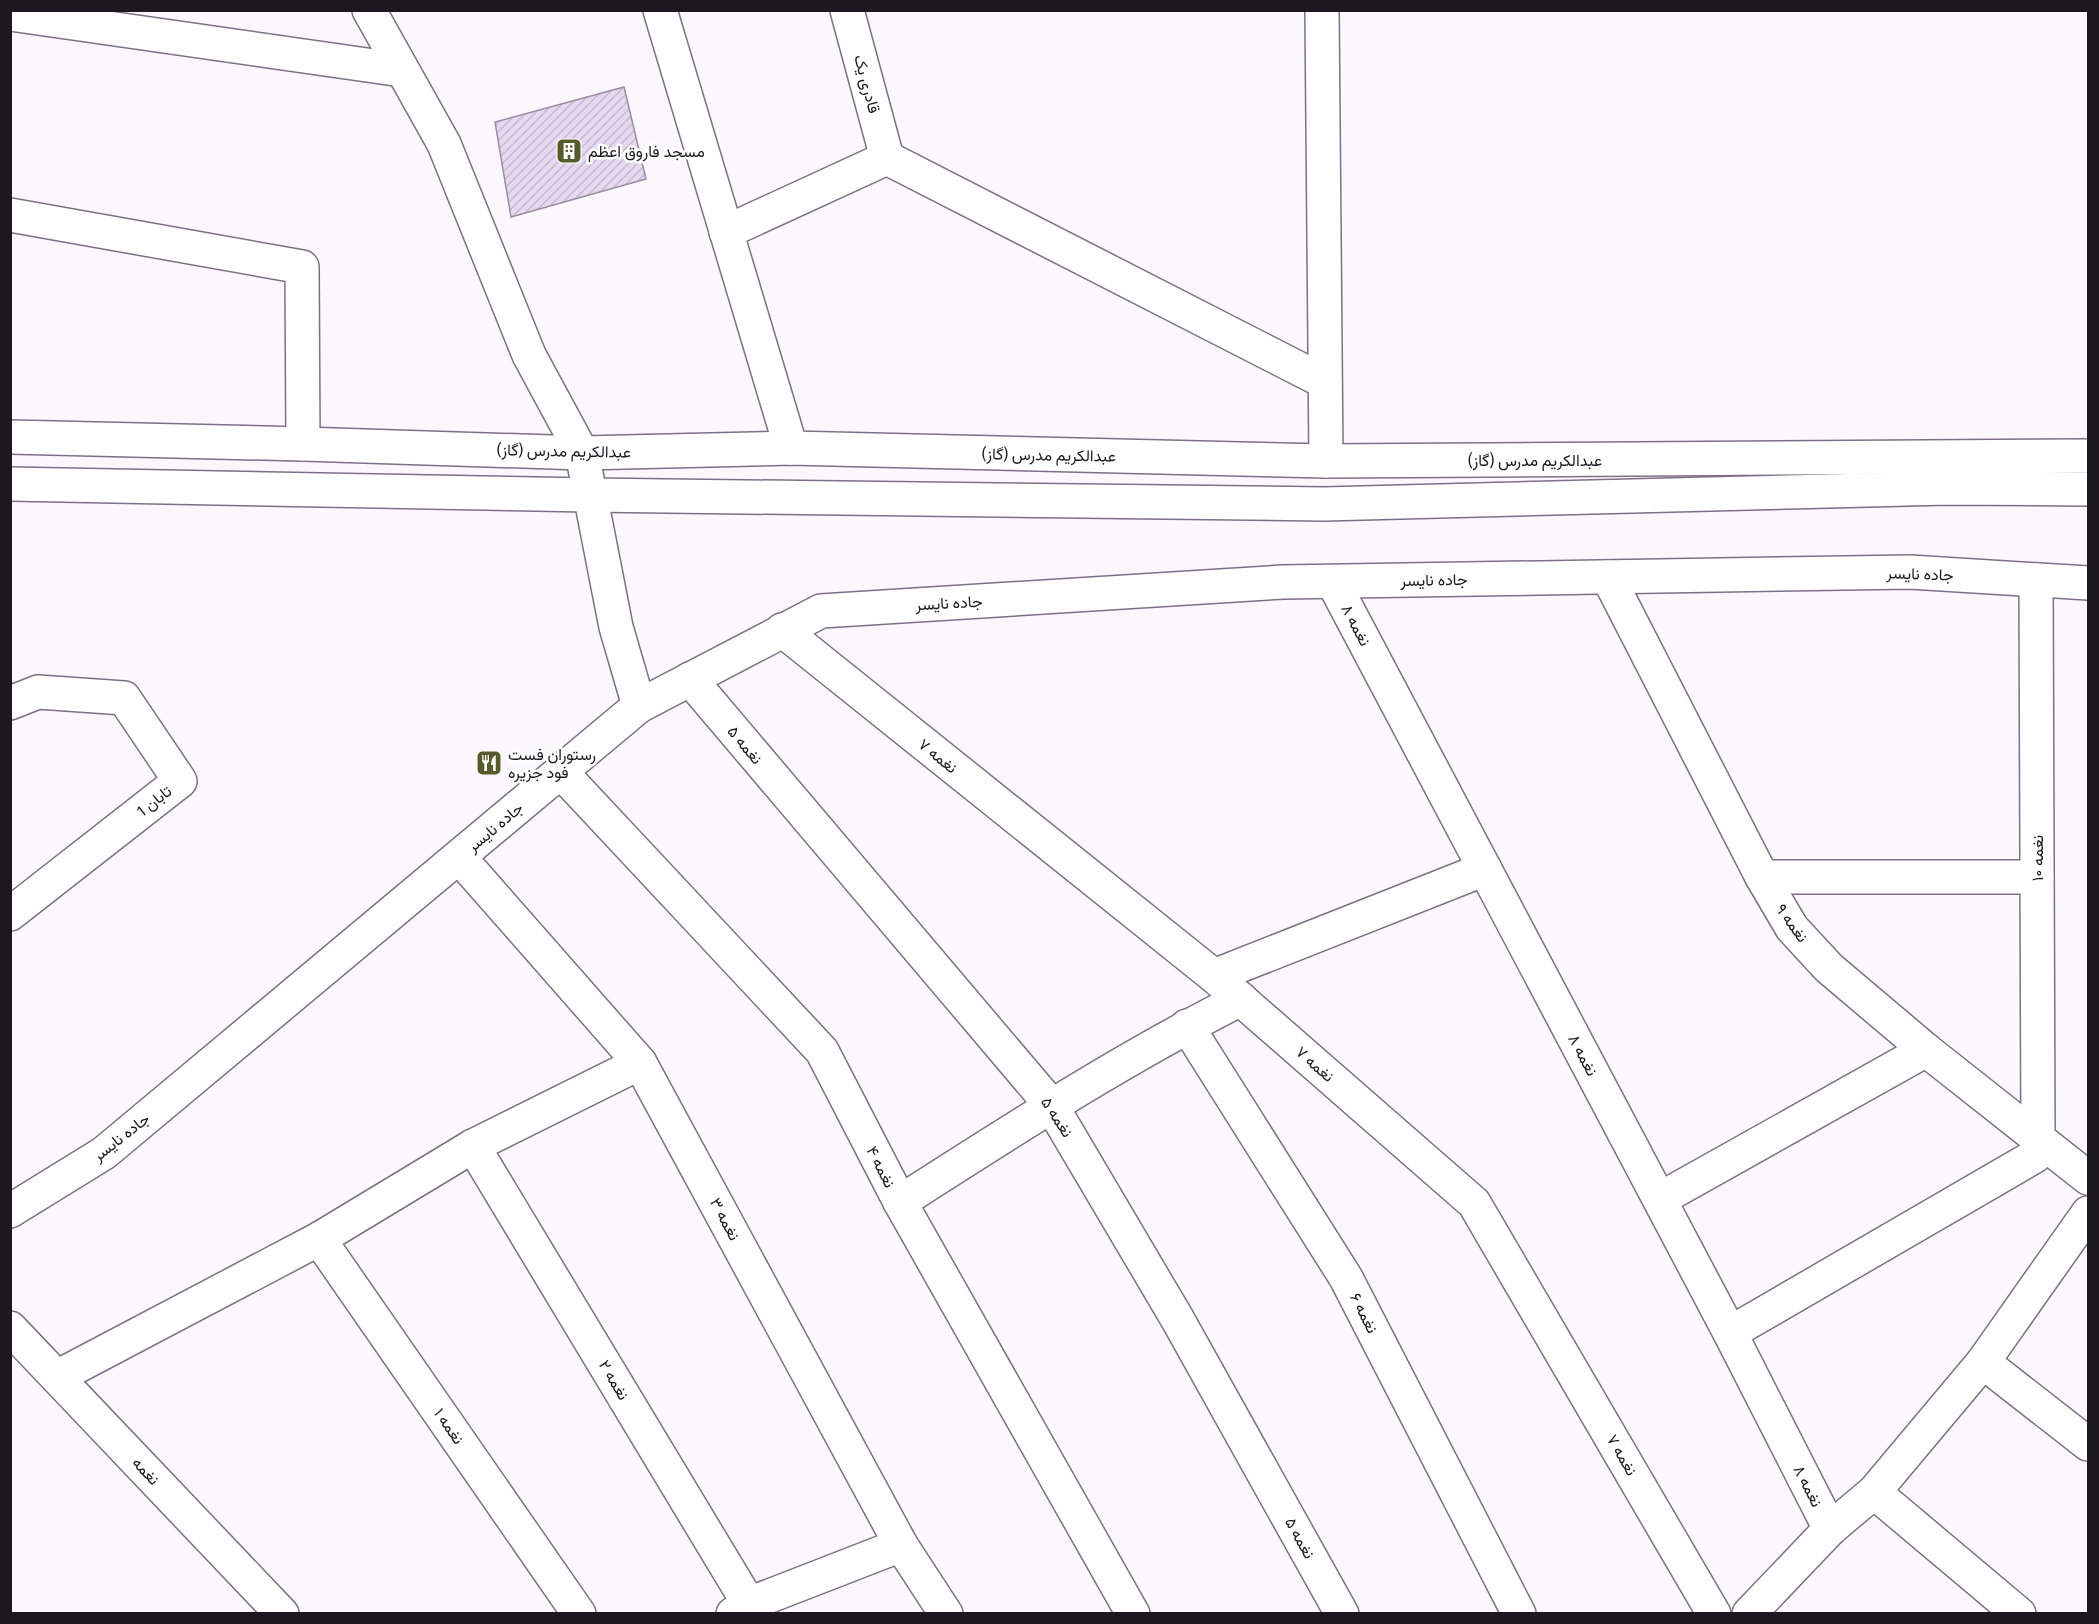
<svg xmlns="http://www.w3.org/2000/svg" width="2099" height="1624" font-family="'Fira Sans Condensed',Vazirmatn,sans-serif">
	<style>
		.building { fill: url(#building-hatch); stroke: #9a8da3; stroke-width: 1.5 }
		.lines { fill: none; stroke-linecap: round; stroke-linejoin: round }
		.minor-casing { stroke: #7d7086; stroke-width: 36 }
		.major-casing { stroke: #7d7086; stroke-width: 36 }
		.minor { stroke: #fff; stroke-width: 33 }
		.major { stroke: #fff; stroke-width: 33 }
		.labels { text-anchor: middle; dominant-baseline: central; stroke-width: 5; stroke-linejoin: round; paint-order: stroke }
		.street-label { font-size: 16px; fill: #1d1820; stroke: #fff }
		.poi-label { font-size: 16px; fill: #1d1820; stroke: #fff; text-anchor: start }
	</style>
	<defs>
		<pattern id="building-hatch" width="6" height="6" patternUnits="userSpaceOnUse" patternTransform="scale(1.5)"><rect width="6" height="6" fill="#e6d8f0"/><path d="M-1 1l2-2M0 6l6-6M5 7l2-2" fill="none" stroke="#c5b9ce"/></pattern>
	</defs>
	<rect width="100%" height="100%" fill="#fbf8fd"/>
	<polygon class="building" points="624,87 646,179 511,217 495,122"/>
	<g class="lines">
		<g class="minor-casing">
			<g id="minor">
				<polyline points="369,10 444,144 529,355 582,453 616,627 639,706"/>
				<polyline points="660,10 791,448"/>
				<polyline points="847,10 887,158"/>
				<polyline points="1322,10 1326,461"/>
				<polyline points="10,14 402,70"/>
				<polyline points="887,158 1325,382"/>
				<polyline points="10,215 302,267 303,444"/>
				<polyline points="726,232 887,158"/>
				<polyline points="10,437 303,444 582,453 791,448 1326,461 2088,456"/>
				<polyline points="10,484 589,495 1324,504 1947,488 2088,489"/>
				<polyline points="1608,577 1762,877 1792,928 1829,968 1926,1050 2088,1178"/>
				<polyline points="1333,582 1730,1333 1830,1529"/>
				<polyline points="782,630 1214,976 1474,1203 1714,1614"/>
				<polyline points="690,679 1051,1105 1178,1320 1342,1614"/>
				<polyline points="10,703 38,692 124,698 180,781 10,914"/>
				<polyline points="561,772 822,1051 900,1202 1133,1614"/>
				<polyline points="459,857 640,1063 901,1545 946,1614"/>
				<polyline points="1762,877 2037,877"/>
				<polyline points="1214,976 1485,869"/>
				<polyline points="1187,1026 1346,1278 1519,1614"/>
				<polyline points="473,1146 755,1614"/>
				<polyline points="1660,1199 1926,1050"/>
				<path d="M900,1202C1011,1131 1122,1059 1241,999"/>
				<polyline points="319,1239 579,1614"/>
				<polyline points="10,1328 282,1614"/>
				<polyline points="1730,1333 2035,1156 2038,1137 2036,580"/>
				<polyline points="1983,1362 2088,1444"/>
				<polyline points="57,1377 319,1239 473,1146 640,1063"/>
				<polyline points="1874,1492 2019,1614"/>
				<polyline points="733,1614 749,1604 901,1545"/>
				<polyline points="1749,1614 1830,1529 1874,1492 1983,1362 2088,1213"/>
			</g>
		</g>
		<g class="major-casing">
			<polyline id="major" points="10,1211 104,1153 639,706 821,611 1283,582 1910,572 2088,583"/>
		</g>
		<use href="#minor" class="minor"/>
		<use href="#major" class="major"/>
	</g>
	<defs>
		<g id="building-square" transform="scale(1.35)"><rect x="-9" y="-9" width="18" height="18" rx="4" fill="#555b2a" stroke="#fff"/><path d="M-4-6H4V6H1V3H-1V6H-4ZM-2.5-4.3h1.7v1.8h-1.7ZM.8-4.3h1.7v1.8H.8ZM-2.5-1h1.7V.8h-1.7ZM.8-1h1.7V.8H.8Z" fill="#fff"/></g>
		<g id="restaurant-square" transform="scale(1.35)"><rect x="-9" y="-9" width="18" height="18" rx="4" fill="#555b2a" stroke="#fff"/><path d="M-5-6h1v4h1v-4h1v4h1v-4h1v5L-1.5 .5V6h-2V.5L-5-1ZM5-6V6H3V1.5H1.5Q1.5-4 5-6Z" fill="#fff"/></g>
	</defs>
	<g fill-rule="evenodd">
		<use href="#building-square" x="569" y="151"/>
		<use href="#restaurant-square" x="489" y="763"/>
	</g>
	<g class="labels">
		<g class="street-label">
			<text transform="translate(867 84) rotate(75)">قادری یک</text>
			<text transform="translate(564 451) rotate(1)">عبدالکریم مدرس (گاز)</text>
			<text transform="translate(1049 455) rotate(1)">عبدالکریم مدرس (گاز)</text>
			<text x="1535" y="460">عبدالکریم مدرس (گاز)</text>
			<text transform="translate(1920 574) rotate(2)">جاده نایسر</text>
			<text transform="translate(1434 580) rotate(-1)">جاده نایسر</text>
			<text transform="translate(949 603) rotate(-3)">جاده نایسر</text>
			<text transform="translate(1356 625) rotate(62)">نغمه ۸</text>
			<text transform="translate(745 745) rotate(50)">نغمه ۵</text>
			<text transform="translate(938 756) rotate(39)">نغمه ۷</text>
			<text transform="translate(154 801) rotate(-38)">تابان 1</text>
			<text transform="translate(495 827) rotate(-40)">جاده نایسر</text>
			<text transform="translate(2037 858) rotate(-90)">نغمه ۱۰</text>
			<text transform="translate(1792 923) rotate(54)">نغمه ۹</text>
			<text transform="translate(1583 1055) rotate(62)">نغمه ۸</text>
			<text transform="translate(1315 1064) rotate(41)">نغمه ۷</text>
			<text transform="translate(1057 1117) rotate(57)">نغمه ۵</text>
			<text transform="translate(121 1137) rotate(-38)">جاده نایسر</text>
			<text transform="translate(881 1167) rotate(63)">نغمه ۴</text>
			<text transform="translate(725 1219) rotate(62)">نغمه ۳</text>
			<text transform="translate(1364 1313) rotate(63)">نغمه ۶</text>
			<text transform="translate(614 1380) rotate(59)">نغمه ۲</text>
			<text transform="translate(449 1426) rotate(55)">نغمه ۱</text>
			<text transform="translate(1622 1455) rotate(60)">نغمه ۷</text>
			<text transform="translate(146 1471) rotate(47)">نغمه</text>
			<text transform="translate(1808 1486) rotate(63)">نغمه ۸</text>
			<text transform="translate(1300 1538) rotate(61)">نغمه ۵</text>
		</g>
		<g class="poi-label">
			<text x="588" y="151">مسجد فاروق اعظم</text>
			<text x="508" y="754">رستوران فست<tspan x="508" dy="18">فود جزیره</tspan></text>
		</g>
	</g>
	<rect width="2099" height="1624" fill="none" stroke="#1d1820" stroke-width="24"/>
</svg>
